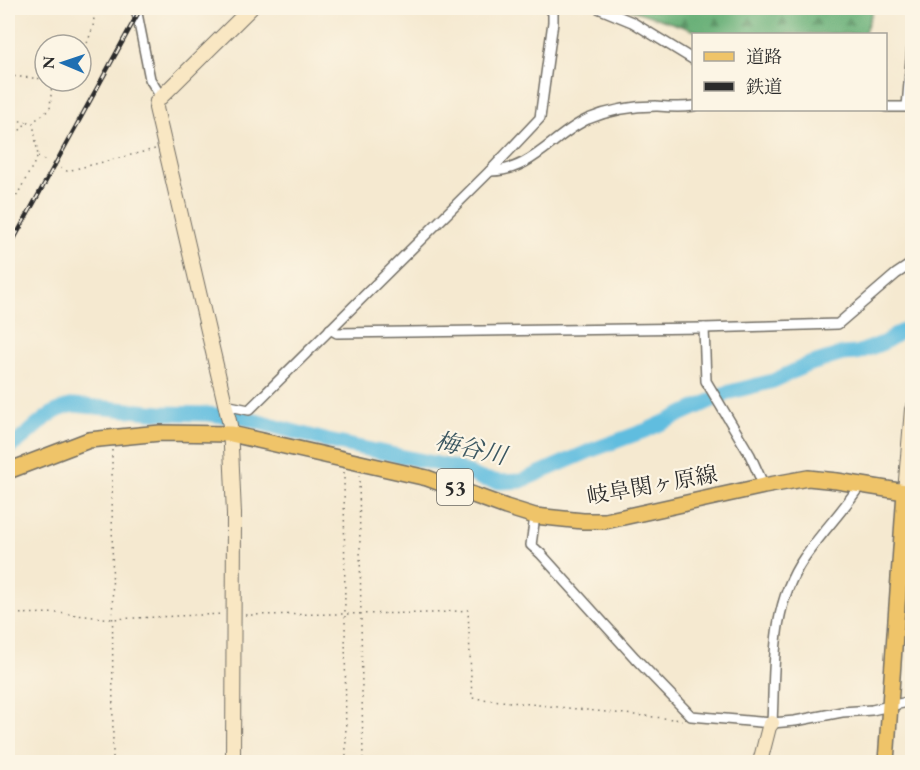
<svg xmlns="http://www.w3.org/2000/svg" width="920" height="770" font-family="'EB Garamond','Noto Serif JP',serif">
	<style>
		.forest { fill: url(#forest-firs); stroke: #486d50; stroke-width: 1.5 }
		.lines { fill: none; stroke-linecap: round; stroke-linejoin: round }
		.river { stroke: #61bddf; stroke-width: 15 }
		.street-casing { stroke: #726e65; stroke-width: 12 }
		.secondary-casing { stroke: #726e65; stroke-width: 16 }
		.primary-casing { stroke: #726e65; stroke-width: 18 }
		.path { stroke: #726e65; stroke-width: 1.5; stroke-dasharray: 1.5 4.5; stroke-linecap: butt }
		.street { stroke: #fff; stroke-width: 9 }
		.secondary { stroke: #f9e7c3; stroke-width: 14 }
		.primary { stroke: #efc469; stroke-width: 15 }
		.rail-casing { stroke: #2b2b2b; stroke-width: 4.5 }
		.rail { stroke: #fcf5e5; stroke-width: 2; stroke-dasharray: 7; stroke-linecap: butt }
		.labels { text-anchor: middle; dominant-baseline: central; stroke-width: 4.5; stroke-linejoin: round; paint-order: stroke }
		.shield { fill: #fcf5e5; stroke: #6a6863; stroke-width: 1.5 }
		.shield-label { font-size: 21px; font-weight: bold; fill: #2b2b2b }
		.street-label { font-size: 22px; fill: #2b2b2b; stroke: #fcf5e5 }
		.water-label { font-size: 24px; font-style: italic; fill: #3b5761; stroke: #fcf5e5 }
	</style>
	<defs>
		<pattern id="forest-firs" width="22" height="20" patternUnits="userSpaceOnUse" patternTransform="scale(1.5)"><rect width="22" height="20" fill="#66af76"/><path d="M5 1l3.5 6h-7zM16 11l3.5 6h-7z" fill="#548f61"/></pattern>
	</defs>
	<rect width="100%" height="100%" fill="#fcf5e5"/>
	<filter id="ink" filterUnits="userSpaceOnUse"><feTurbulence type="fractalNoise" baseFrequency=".0167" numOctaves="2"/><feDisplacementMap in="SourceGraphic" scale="12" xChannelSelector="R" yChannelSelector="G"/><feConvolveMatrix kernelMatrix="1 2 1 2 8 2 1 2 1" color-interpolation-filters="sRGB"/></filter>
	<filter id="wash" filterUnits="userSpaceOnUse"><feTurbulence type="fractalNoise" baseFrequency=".008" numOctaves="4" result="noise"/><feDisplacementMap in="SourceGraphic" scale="24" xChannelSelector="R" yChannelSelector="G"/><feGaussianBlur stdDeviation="1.35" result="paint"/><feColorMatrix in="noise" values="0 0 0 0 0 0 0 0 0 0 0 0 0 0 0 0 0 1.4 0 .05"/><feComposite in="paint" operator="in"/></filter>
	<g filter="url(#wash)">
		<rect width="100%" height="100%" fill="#f5e9d0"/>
		<polygon class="forest" points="626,8 874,8 864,34 705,34"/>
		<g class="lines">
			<path class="river" d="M8,448C33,434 44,411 74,405L161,413L207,414L244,418L328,441L457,468L482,479L500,482L521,481L592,450L647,430L730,392L773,381L807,365L842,354L857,353L883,343L912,325"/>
		</g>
	</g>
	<g filter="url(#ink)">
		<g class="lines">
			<g class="street-casing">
				<g id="street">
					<polyline points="136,8 150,79 161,97"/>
					<polyline points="598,8 632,22 694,60"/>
					<polyline points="886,107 912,107"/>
					<polyline points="907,107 912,47"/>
					<path d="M490,171C531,172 554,134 588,119C610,110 633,106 656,106C669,107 680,108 694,106"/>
					<polyline points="704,328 706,381 750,455 764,486"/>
					<polyline points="330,329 337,333 704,328 838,324 896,274 908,266 912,266"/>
					<polyline points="225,405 249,410 490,171 540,118 553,22 553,13 549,8"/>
					<polyline points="535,516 531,545 541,554 635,658 691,716 772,723 795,721 842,712 872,710 912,701"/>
					<path d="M772,723C775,666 770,607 804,558C821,533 844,510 860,485"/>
				</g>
			</g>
			<g class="secondary-casing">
				<g id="secondary">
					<polyline points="912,409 905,492 912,492"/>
					<polyline points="233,762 234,514 230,425 156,108 157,101 161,97 251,8"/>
					<polyline points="760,762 769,727 772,723"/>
				</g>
			</g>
			<g class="primary-casing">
				<polyline id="primary" points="8,471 89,440 160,433 231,434 427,478 506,507 535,516 583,521 605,521 764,486 808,478 837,481 905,492 886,762"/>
			</g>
			<g class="path">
				<polyline points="81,60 93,27 95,8"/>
				<polyline points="8,76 45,79"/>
				<polyline points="8,119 27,122"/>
				<polyline points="8,144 27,122 32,122"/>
				<polyline points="38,156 47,162"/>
				<polyline points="55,166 67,171 155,149"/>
				<polyline points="8,212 38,156 33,122 50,109 52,81"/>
				<polyline points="112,450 113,762"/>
				<polyline points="344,472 346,762"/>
				<polyline points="359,475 363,762"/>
				<polyline points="8,614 58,613 112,619 222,614"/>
				<polyline points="245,615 435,613 468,610 472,698 682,720"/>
			</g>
			<use href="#street" class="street"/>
			<use href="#secondary" class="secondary"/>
			<use href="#primary" class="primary"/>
			<g class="rail-casing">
				<polyline id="rail" points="8,250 141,8"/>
			</g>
			<use href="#rail" class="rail"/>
		</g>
	</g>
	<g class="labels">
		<rect class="shield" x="437" y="469" width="36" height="36" rx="4.5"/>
		<g class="shield-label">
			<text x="455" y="487">53</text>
		</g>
		<g class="street-label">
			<text transform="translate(652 485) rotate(-10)">岐阜関ヶ原線</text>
		</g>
		<g class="water-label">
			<text transform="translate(471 448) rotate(13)">梅谷川</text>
		</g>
	</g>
	<rect width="920" height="770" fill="none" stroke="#fcf5e5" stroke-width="30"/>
	<rect x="692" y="33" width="195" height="78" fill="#fcf5e5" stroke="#a8a49b" stroke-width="1.5"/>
	<rect x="704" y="52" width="30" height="9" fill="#efc469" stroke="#a8a49b" stroke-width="1.5"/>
	<text x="746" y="63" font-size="18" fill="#2b2b2b">道路</text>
	<rect x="704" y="82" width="30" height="9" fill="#2b2b2b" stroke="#a8a49b" stroke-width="1.5"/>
	<text x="746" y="93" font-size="18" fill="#2b2b2b">鉄道</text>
	<g transform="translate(63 63) rotate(272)"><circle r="28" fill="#fcf5e5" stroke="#a8a49b" stroke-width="1.5"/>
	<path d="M0-4.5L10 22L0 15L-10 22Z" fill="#1f6fb2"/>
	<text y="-9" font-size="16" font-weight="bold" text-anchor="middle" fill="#2b2b2b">N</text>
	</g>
</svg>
